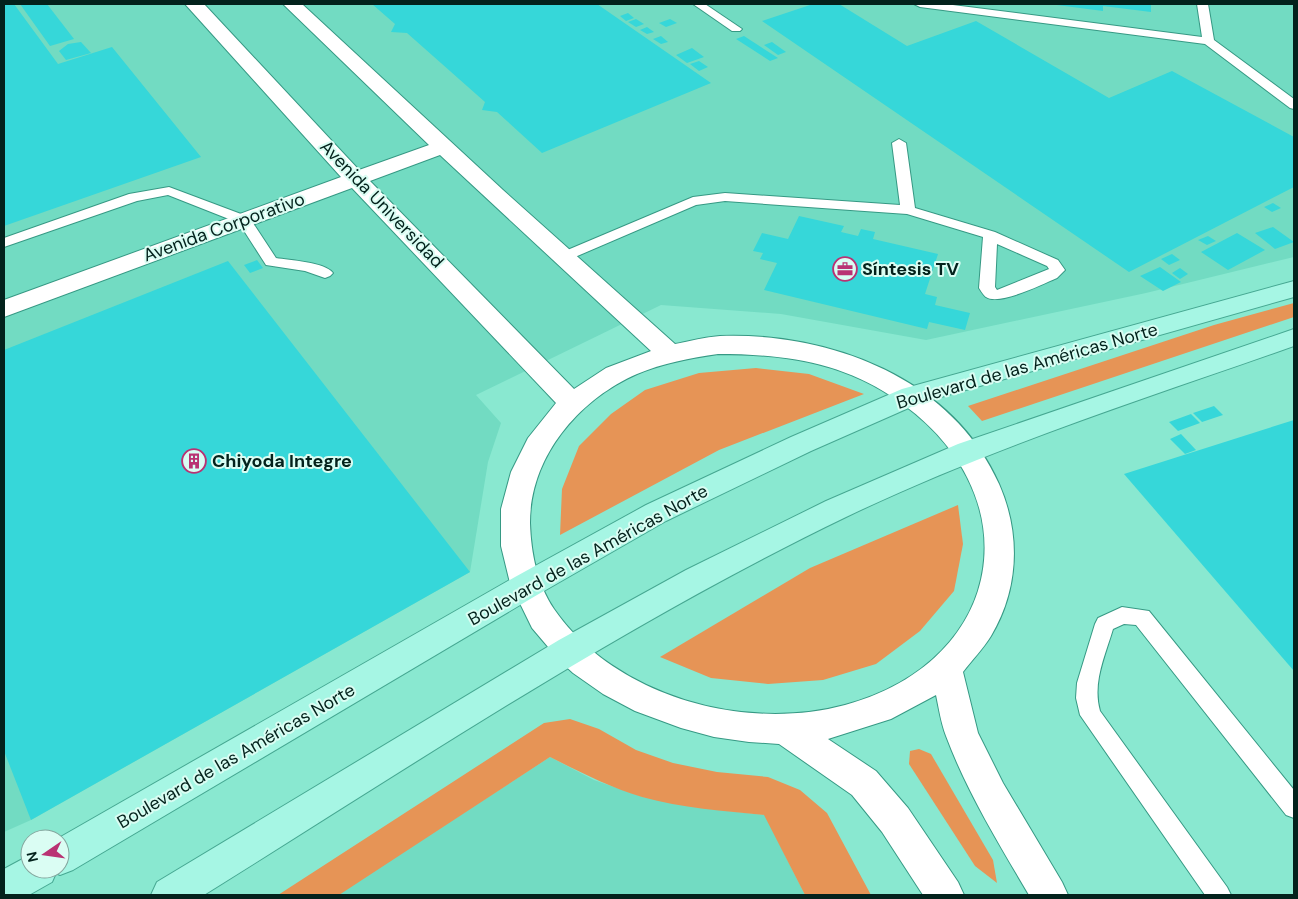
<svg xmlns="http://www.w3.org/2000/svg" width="1298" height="899" font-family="'DM Sans',sans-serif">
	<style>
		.built { fill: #72dbc2 }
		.green { fill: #e69456 }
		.building { fill: #36d7d9 }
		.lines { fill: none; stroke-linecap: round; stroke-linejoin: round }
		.lane-casing { stroke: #369984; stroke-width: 2 }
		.secondary-casing { stroke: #369984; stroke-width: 2 }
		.primary-casing { stroke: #46a892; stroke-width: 2 }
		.lane { fill: #fff; fill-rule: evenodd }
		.secondary { fill: #fff; fill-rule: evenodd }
		.primary { fill: #a6f6e4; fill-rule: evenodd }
		.labels { text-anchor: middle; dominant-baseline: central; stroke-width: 4; stroke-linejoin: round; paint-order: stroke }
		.street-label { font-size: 18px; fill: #03221c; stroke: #dafdf3 }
		.poi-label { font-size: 18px; font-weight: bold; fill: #03221c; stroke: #dafdf3; text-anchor: start }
	</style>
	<rect width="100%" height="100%" fill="#89e8d0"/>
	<g class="built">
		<polygon points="4,4 1294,4 1294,257 1146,293 926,340 781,314 661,305 476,395 501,423 488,462 470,572 31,820 4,832"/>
		<polygon points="550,757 594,780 643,797 701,808 765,815 805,895 337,895"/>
	</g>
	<g class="green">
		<polygon points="1294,303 1294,317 982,421 968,406 1214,325"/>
		<polygon points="756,368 809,374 864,394 719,450 560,535 562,489 579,446 611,414 645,390 699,373"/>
		<polygon points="958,505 963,544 954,591 920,631 876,664 823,680 768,684 711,678 660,657 810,568"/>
		<path d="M570,719L599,729L636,750L673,763L717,772L768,777L800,790L827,813L871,895H805L764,815C724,811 682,808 642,797C609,787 580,772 550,757L339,895H278L544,723Z"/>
		<polygon points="919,749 931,754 993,860 997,883 975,866 909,764 910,751"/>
	</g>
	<g class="building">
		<polygon points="4,4 14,4 58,64 112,47 201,157 4,226"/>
		<polygon points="20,4 47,4 74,39 50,46"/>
		<polygon points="372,4 597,4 711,83 542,153 497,112 482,110 485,102 407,33 391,32 395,24"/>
		<polygon points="813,4 839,4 907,46 976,21 1109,98 1172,71 1294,137 1294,187 1129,272 762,21"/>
		<polygon points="1049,4 1151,4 1151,12 1103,6 1103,11"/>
		<polygon points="628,13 634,18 626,21 620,16"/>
		<polygon points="636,19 644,24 636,27 628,22"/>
		<polygon points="670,19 677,23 666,27 659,23"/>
		<polygon points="647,27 654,32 647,34 640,30"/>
		<polygon points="661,36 668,42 661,44 653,39"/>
		<polygon points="744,36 778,58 770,61 736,39"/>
		<polygon points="81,42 91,53 66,60 59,51 68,44"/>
		<polygon points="772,42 786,52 778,55 764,45"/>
		<polygon points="692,48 704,57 687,63 676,55"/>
		<polygon points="699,61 708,67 699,71 690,64"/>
		<polygon points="1273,203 1281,208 1272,212 1264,207"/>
		<polygon points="799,216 844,226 841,232 858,236 861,229 875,232 873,239 938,254 925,294 937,297 935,305 970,313 965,330 929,322 927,329 764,290 777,263 760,259 763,253 753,251 762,233 788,239"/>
		<polygon points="1273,227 1294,242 1275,249 1255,233"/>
		<polygon points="1237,233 1265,250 1228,270 1201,252"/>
		<polygon points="1208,236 1216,241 1207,245 1198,240"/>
		<polygon points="1172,254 1180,260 1169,265 1161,259"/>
		<polygon points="257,260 263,268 250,273 244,265"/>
		<polygon points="228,261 470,572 31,820 4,751 4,350"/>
		<polygon points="1160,267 1181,282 1163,291 1140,276"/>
		<polygon points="1180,268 1188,274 1180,279 1172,273"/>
		<polygon points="1214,406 1223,415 1202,422 1193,413"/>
		<polygon points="1191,414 1200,423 1178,431 1169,422"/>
		<polygon points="1294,420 1294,671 1124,474"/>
		<polygon points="1181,434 1196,450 1185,454 1170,439"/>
	</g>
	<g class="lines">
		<g class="lane-casing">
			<g id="lane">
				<polygon points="693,4 705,4 742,29 740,31 732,31"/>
				<polygon points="914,4 945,4 1202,37 1197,4 1208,4 1214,40 1294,99 1294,109 1290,108 1205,44 920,7"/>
				<path d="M899,139L906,143L915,208L995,232L1058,260L1065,270L1057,278C1043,284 999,306 986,297C984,296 981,291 979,288L983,237L907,214L725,201L696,205L568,260H558L556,257L558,254L693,197L725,193L900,205L892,143ZM997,244L1047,266L1049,269L997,290L995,287Z"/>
				<path d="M169,187L249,217L276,258C289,260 325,262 333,273L330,276L325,278L305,271L266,265L239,223L168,195L137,201L4,247V238L129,194Z"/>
				<path d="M1122,607L1149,611L1294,790V818L1286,815L1136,625L1124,624L1113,629C1105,656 1092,683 1100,711L1227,887L1231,895H1205L1080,715L1076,698L1077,683L1095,624L1098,618Z"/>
			</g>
		</g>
		<g class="secondary-casing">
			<path id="secondary" d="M185,4H204L359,170L429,145L283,4H302L503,190L675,344C690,341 705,337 720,336C830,332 952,378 999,484C1021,534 1019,589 991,636C983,649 972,660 963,672L978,733L1003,783L1062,882L1068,895H1029C999,844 967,792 946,736C941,723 939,709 936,695L891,719L828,739L876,771L908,808L958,882L964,895H923L882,832L852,795L779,744L749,742L714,737L681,728L635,711L603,694L573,673L560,661L532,628L510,583L501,546V509L511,472L528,438L556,403L352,188L4,317V300L341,177ZM440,155L651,351L606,368L574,389L370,181ZM718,354C780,354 838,361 891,396C1033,488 1010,660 845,705C745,732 615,697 554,609C537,584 531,553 530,523C530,457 578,400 637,374C663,363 690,358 718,354Z"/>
		</g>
		<g class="primary-casing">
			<g id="primary">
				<polygon points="1294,281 1294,297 920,403 811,451 666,521 537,595 73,870 60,875 56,873 52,882 29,895 4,895 4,869 30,855 30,869 60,869 60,839 57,839 515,577 646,505 791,437 902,389"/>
				<path d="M1294,329V346C1143,399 990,448 846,517C622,625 414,764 204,895H151L157,882L559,640L686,570L826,501L958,444Z"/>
			</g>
		</g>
		<use href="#lane" class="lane"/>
		<use href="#secondary" class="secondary"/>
		<use href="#primary" class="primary"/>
	</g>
	<defs>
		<g id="office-ring" transform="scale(1.25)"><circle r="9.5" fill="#dafdf3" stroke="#b93273" stroke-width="1.5"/><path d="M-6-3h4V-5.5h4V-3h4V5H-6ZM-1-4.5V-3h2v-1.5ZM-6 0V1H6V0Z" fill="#b93273"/></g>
		<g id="building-ring" transform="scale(1.25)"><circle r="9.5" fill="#dafdf3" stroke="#b93273" stroke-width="1.5"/><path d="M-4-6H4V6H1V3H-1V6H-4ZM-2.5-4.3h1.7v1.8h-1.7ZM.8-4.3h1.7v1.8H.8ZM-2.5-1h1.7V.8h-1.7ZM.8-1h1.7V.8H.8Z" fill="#b93273"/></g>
	</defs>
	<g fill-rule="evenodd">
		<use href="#office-ring" x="845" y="269"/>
		<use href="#building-ring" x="194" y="461"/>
	</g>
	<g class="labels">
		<g class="street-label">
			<text transform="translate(382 204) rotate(46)">Avenida Universidad</text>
			<text transform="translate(224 227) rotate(-20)">Avenida Corporativo</text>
			<text transform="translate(1027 366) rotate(-16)">Boulevard de las Américas Norte</text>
			<text transform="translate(588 555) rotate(-29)">Boulevard de las Américas Norte</text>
			<text transform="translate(236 756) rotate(-30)">Boulevard de las Américas Norte</text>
		</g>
		<g class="poi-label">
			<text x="862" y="269">Síntesis TV</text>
			<text x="212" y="461">Chiyoda Integre</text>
		</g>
	</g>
	<rect width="1298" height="899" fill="none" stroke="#03221c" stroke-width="10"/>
	<g transform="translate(45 854) rotate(257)"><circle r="24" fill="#dafdf3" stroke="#84a59d"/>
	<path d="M0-4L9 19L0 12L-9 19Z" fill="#b93273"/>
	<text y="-8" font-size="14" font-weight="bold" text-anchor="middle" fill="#03221c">N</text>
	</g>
</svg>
